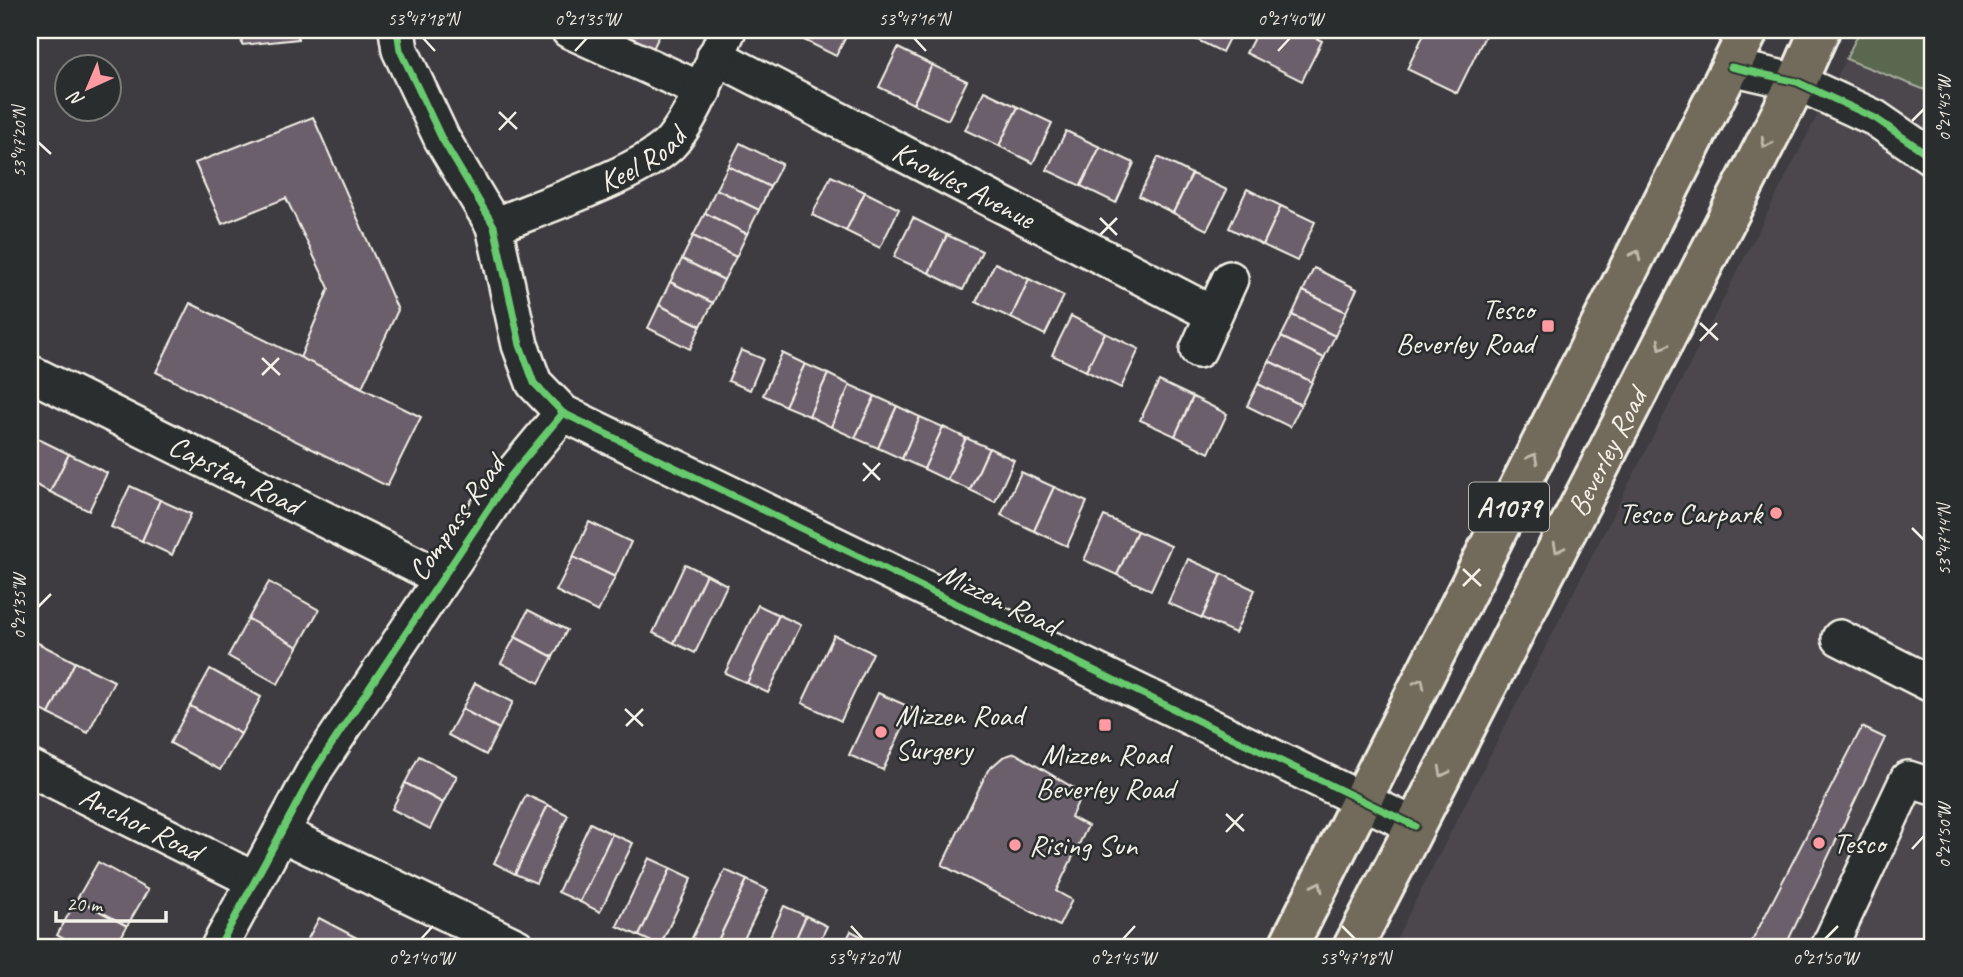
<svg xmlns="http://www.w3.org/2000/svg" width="1963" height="977" font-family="Caveat,sans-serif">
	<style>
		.built { fill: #4c464e }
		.green { fill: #5a6850; stroke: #a7ac9c; stroke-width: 2 }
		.building { fill: #6c5e6c; stroke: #f4f1e8; stroke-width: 2 }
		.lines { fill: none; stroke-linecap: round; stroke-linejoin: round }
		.minor-casing { stroke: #f4f1e8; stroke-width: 40 }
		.major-casing { stroke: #f4f1e8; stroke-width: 44 }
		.minor { stroke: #2a2d2e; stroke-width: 35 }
		.major { stroke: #726b5a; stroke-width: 38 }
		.cycleway-casing { stroke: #2a2d2e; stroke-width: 11 }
		.cycleway { stroke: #67ca6e; stroke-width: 7 }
		.oneway { stroke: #c0bbaf }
		.ticks { fill: none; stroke: #f4f1e8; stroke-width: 2.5 }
		.poi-dot { fill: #ff9aa2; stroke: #2a2d2e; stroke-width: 2.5 }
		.labels { text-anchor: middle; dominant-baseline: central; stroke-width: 5; stroke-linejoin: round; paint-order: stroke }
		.shield { fill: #2a2d2e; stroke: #b7b6b0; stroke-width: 2 }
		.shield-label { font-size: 28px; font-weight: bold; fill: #f4f1e8 }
		.street-label { font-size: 30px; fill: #f4f1e8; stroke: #2a2d2e }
		.poi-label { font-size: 30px; fill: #f4f1e8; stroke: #2a2d2e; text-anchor: start }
		.neatline { fill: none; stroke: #f4f1e8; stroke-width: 2.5 }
		.ticks-label { font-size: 18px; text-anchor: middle; fill: #f4f1e8 }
	</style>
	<rect width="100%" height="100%" fill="#3e3c41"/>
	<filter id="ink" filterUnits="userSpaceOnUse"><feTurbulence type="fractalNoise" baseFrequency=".0143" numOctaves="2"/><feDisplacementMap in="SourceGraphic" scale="14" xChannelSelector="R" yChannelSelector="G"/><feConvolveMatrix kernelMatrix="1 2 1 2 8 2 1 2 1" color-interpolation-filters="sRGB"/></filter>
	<g filter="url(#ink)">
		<polygon class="built" points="1846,59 1933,93 1933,947 1392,947"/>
		<polygon class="green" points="1860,30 1933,30 1933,93 1846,59"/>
		<g class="building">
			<polygon points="241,30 297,30 298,39 242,45"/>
			<polygon points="605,30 633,30 627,42"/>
			<polygon points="633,30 662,30 651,53 627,42"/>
			<polygon points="797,30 842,30 848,33 836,56 794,35"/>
			<polygon points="1177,30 1233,30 1222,52"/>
			<polygon points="1258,30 1300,30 1322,41 1302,81 1246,53"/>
			<polygon points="1426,30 1488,30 1457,93 1407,69"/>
			<polygon points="898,48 932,65 913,104 879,87"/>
			<polygon points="932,65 967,81 948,120 913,104"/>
			<polygon points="984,91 1018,107 999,146 965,130"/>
			<polygon points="1018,107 1052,123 1033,163 999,146"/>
			<polygon points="313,117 398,310 362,387 300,358 329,288 286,198 222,224 195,163"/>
			<polygon points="1066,131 1100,147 1081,186 1047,170"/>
			<polygon points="740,143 782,164 770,187 728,166"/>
			<polygon points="1100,147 1134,163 1116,203 1081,186"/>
			<polygon points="1158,157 1192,174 1173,213 1139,196"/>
			<polygon points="728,166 770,187 759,210 716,189"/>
			<polygon points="1192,174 1227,190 1207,230 1173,213"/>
			<polygon points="831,176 865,192 846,231 812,215"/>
			<polygon points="716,189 759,210 747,234 705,213"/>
			<polygon points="1247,189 1281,206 1263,245 1229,228"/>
			<polygon points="865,192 899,209 880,248 846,231"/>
			<polygon points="1281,206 1315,222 1297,261 1263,245"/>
			<polygon points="705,213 747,234 736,257 693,236"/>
			<polygon points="913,218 947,235 929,273 894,257"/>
			<polygon points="947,235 982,251 963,290 929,273"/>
			<polygon points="693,236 736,257 724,280 682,259"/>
			<polygon points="682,259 724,280 713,303 670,282"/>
			<polygon points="995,263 1029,279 1011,318 976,302"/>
			<polygon points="1314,268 1357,289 1346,312 1303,291"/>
			<polygon points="1029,279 1064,296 1045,335 1011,318"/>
			<polygon points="670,282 713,303 701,326 659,305"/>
			<polygon points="1303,291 1346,312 1335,336 1292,315"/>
			<polygon points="190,303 421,417 387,486 156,372"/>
			<polygon points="659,305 701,326 690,349 648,328"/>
			<polygon points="1292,315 1335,336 1324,358 1281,337"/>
			<polygon points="1071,316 1105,333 1086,371 1052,355"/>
			<polygon points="1105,333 1139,349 1121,388 1086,371"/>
			<polygon points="1281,337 1324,358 1312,382 1269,361"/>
			<polygon points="741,350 763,359 750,390 728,381"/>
			<polygon points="782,353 805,364 785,406 763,395"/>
			<polygon points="1269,361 1312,382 1301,405 1258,384"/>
			<polygon points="805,364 828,374 809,416 785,406"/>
			<polygon points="828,374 850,385 831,427 809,416"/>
			<polygon points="1159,381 1193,397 1175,436 1140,420"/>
			<polygon points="1258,384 1301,405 1290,427 1247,406"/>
			<polygon points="850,385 875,396 855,438 831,427"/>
			<polygon points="875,396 897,406 878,448 855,438"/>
			<polygon points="1193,397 1227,414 1209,453 1175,436"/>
			<polygon points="897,406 920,417 902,459 878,448"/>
			<polygon points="920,417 943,427 924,469 902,459"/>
			<polygon points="943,427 966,438 947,480 924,469"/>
			<polygon points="30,435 69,454 50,492 30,482"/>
			<polygon points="966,438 989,448 970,490 947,480"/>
			<polygon points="989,448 1014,460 995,502 970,490"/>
			<polygon points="69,454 107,473 89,511 50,492"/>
			<polygon points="1021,472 1054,487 1034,531 1001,515"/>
			<polygon points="130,486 160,500 142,541 111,527"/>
			<polygon points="1054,487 1087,502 1067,546 1034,531"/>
			<polygon points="160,500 191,514 172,555 142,541"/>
			<polygon points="1104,516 1137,531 1117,575 1084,560"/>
			<polygon points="589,522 631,542 615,577 573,557"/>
			<polygon points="1137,531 1171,546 1151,590 1117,575"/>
			<polygon points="573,557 615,577 598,612 556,591"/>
			<polygon points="1188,559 1222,574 1202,618 1168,603"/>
			<polygon points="685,564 706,574 674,643 653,633"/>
			<polygon points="706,574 727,585 695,653 674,643"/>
			<polygon points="1222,574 1255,590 1235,633 1202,618"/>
			<polygon points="269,582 319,610 298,647 248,619"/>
			<polygon points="758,605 779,615 747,683 725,673"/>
			<polygon points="528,610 567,630 553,657 515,637"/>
			<polygon points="779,615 801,625 768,693 747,683"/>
			<polygon points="248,619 298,647 278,684 228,656"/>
			<polygon points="834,635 873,653 841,721 802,703"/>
			<polygon points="515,637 553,657 539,683 501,663"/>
			<polygon points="36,642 75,662 49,714 30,704 30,654"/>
			<polygon points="75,662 114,681 88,733 49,714"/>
			<polygon points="210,669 261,697 241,734 190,706"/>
			<polygon points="475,683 513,702 499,729 462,709"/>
			<polygon points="878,693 912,708 883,770 849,755"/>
			<polygon points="190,706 241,734 220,770 170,743"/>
			<polygon points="462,709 499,729 486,755 448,735"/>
			<polygon points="1862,727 1885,738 1785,947 1749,947"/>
			<polygon points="1015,753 1082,793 1071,817 1088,826 1056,891 1072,900 1059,926 942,865 988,770 1003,757"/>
			<polygon points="419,756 457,776 443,803 405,783"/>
			<polygon points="405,783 443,803 430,829 392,809"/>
			<polygon points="526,795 548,805 515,874 494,863"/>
			<polygon points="548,805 568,815 536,883 515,874"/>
			<polygon points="590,823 612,834 580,902 558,892"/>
			<polygon points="612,834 633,843 600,912 580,902"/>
			<polygon points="649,858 671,868 639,936 617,926"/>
			<polygon points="98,862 148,890 127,926 77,899"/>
			<polygon points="671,868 692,878 660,946 639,936"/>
			<polygon points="725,870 747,880 715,947 712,947 692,938"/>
			<polygon points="747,880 768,890 740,947 715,947"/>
			<polygon points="77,899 127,926 116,947 78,947 57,935"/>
			<polygon points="784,906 806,916 792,947 765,947"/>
			<polygon points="806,916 827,926 817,947 792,947"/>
			<polygon points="319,918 357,938 352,947 305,944"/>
			<polygon points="851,931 882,947 843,947"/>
		</g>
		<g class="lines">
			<g class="minor-casing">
				<g id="minor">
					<polyline points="397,30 400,50 442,139 494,226 520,345 534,383 563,413 1415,826"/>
					<polyline points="569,30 703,91"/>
					<path id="s1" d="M715,56L1213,314"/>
					<polyline points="1731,67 1797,82 1875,118 1933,158"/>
					<path id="s2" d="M494,226C535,209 649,171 673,140C699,107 710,67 728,30"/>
					<polyline points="1198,350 1230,279"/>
					<path id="s3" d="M30,373L442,578"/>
					<polyline points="1840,638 1933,685"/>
					<path id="s4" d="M30,768L254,880"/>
					<polyline points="281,833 517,947"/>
					<polyline points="219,947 316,768 509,478 563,413"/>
					<polyline points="1829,947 1908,779 1933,787"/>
				</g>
			</g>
			<g class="major-casing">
				<g id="major">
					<polyline points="1288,947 1749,30"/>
					<path id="s5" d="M1353,947L1797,82L1820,30"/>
				</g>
			</g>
			<use href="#minor" class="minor"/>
			<use href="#major" class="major"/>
			<g class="cycleway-casing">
				<g id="cycleway">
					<polyline points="397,30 400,50 442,139 494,226 520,345 534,383 563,413 1415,826"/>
					<polyline points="1731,67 1797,82 1875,118 1933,158"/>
					<polyline points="219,947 316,768 509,478 563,413"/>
				</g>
			</g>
			<use href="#cycleway" class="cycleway"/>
		</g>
		<defs><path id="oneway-chevron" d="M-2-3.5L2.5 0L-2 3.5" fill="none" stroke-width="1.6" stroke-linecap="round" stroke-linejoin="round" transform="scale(1.75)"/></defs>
		<g class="oneway">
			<use href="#oneway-chevron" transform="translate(1766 143) rotate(117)"/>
			<use href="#oneway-chevron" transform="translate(1636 255) rotate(-63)"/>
			<use href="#oneway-chevron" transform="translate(1662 345) rotate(117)"/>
			<use href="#oneway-chevron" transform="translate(1533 458) rotate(-63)"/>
			<use href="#oneway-chevron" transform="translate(1558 548) rotate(117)"/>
			<use href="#oneway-chevron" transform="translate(1420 683) rotate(-63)"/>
			<use href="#oneway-chevron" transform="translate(1443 772) rotate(117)"/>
			<use href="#oneway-chevron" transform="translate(1318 886) rotate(-64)"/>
		</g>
	</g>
	<path class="ticks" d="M423,38L435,51M914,38L926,51M575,51L587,38M1278,51L1290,38M499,112L517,129M1912,121L1924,109M499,130L516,112M38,142L51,154M1100,218L1117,235M1100,235L1117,218M1700,323L1718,340M1700,341L1717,323M262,358L280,375M262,375L279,358M863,463L880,480M863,481L880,463M1912,528L1924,540M1463,569L1481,586M1463,586L1480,569M38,607L51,594M625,709L643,726M626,726L643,709M1226,814L1244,831M1226,832L1243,814M1912,849L1924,836M851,926L863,939M1342,926L1355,939M421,939L433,926M1123,939L1135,926M1825,939L1838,926"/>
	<g class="poi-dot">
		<rect x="1541" y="319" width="14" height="14" rx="3.5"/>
		<circle cx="1776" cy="513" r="7"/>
		<rect x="1098" y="718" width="14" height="14" rx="3.5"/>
		<circle cx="881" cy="732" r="7"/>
		<circle cx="1819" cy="843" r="7"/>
		<circle cx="1015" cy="845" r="7"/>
	</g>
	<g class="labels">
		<rect class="shield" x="1469" y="482.5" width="80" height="49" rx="5"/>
		<g class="shield-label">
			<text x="1509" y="507">A1079</text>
		</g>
		<g class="street-label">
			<text stroke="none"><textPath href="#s2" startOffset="163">Keel Road</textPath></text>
			<text stroke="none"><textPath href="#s1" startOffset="280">Knowles Avenue</textPath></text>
			<text stroke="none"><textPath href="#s5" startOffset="556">Beverley Road</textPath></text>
			<text stroke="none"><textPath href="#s3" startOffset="229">Capstan Road</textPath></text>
			<text transform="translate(456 518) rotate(-55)">Compass Road</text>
			<text transform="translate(999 599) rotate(26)">Mizzen Road</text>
			<text stroke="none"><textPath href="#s4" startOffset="124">Anchor Road</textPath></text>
		</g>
		<g class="poi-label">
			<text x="1534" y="309" text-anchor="end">Tesco<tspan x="1534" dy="34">Beverley Road</tspan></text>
			<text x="1762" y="513" text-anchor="end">Tesco Carpark</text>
			<text x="895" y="715">Mizzen Road<tspan x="895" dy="34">Surgery</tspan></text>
			<text x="1105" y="754" text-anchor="middle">Mizzen Road<tspan x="1105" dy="34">Beverley Road</tspan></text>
			<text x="1833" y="843">Tesco</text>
			<text x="1029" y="845">Rising Sun</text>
		</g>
	</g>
	<rect width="1963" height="977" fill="none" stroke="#2a2d2e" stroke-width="77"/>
	<g transform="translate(88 88) rotate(224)"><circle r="33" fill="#2a2d2e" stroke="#7b7b78" stroke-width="2"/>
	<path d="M0-5L12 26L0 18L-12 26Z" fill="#ff9aa2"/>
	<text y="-10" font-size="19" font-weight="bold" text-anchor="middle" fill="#f4f1e8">N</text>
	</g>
	<path d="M56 911v10h110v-10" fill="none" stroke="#f4f1e8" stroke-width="3.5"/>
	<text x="66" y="911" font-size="21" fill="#f4f1e8" stroke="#2a2d2e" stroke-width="5" paint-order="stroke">20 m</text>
	<rect x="38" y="38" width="1886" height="901" class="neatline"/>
	<g class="ticks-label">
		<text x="423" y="25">53°47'18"N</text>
		<text x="587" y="25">0°21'35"W</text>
		<text x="914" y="25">53°47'16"N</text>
		<text x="1290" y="25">0°21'40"W</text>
		<text transform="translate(1944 109) rotate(-90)" y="6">0°21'45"W</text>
		<text transform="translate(19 142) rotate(-90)" y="6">53°47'20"N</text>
		<text transform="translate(1944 540) rotate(-90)" y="6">53°47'14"N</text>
		<text transform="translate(19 607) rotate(-90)" y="6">0°21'35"W</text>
		<text transform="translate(1944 836) rotate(-90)" y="6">0°21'50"W</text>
		<text x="421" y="964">0°21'40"W</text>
		<text x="863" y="964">53°47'20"N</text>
		<text x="1123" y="964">0°21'45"W</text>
		<text x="1355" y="964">53°47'18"N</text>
		<text x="1825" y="964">0°21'50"W</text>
	</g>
</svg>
